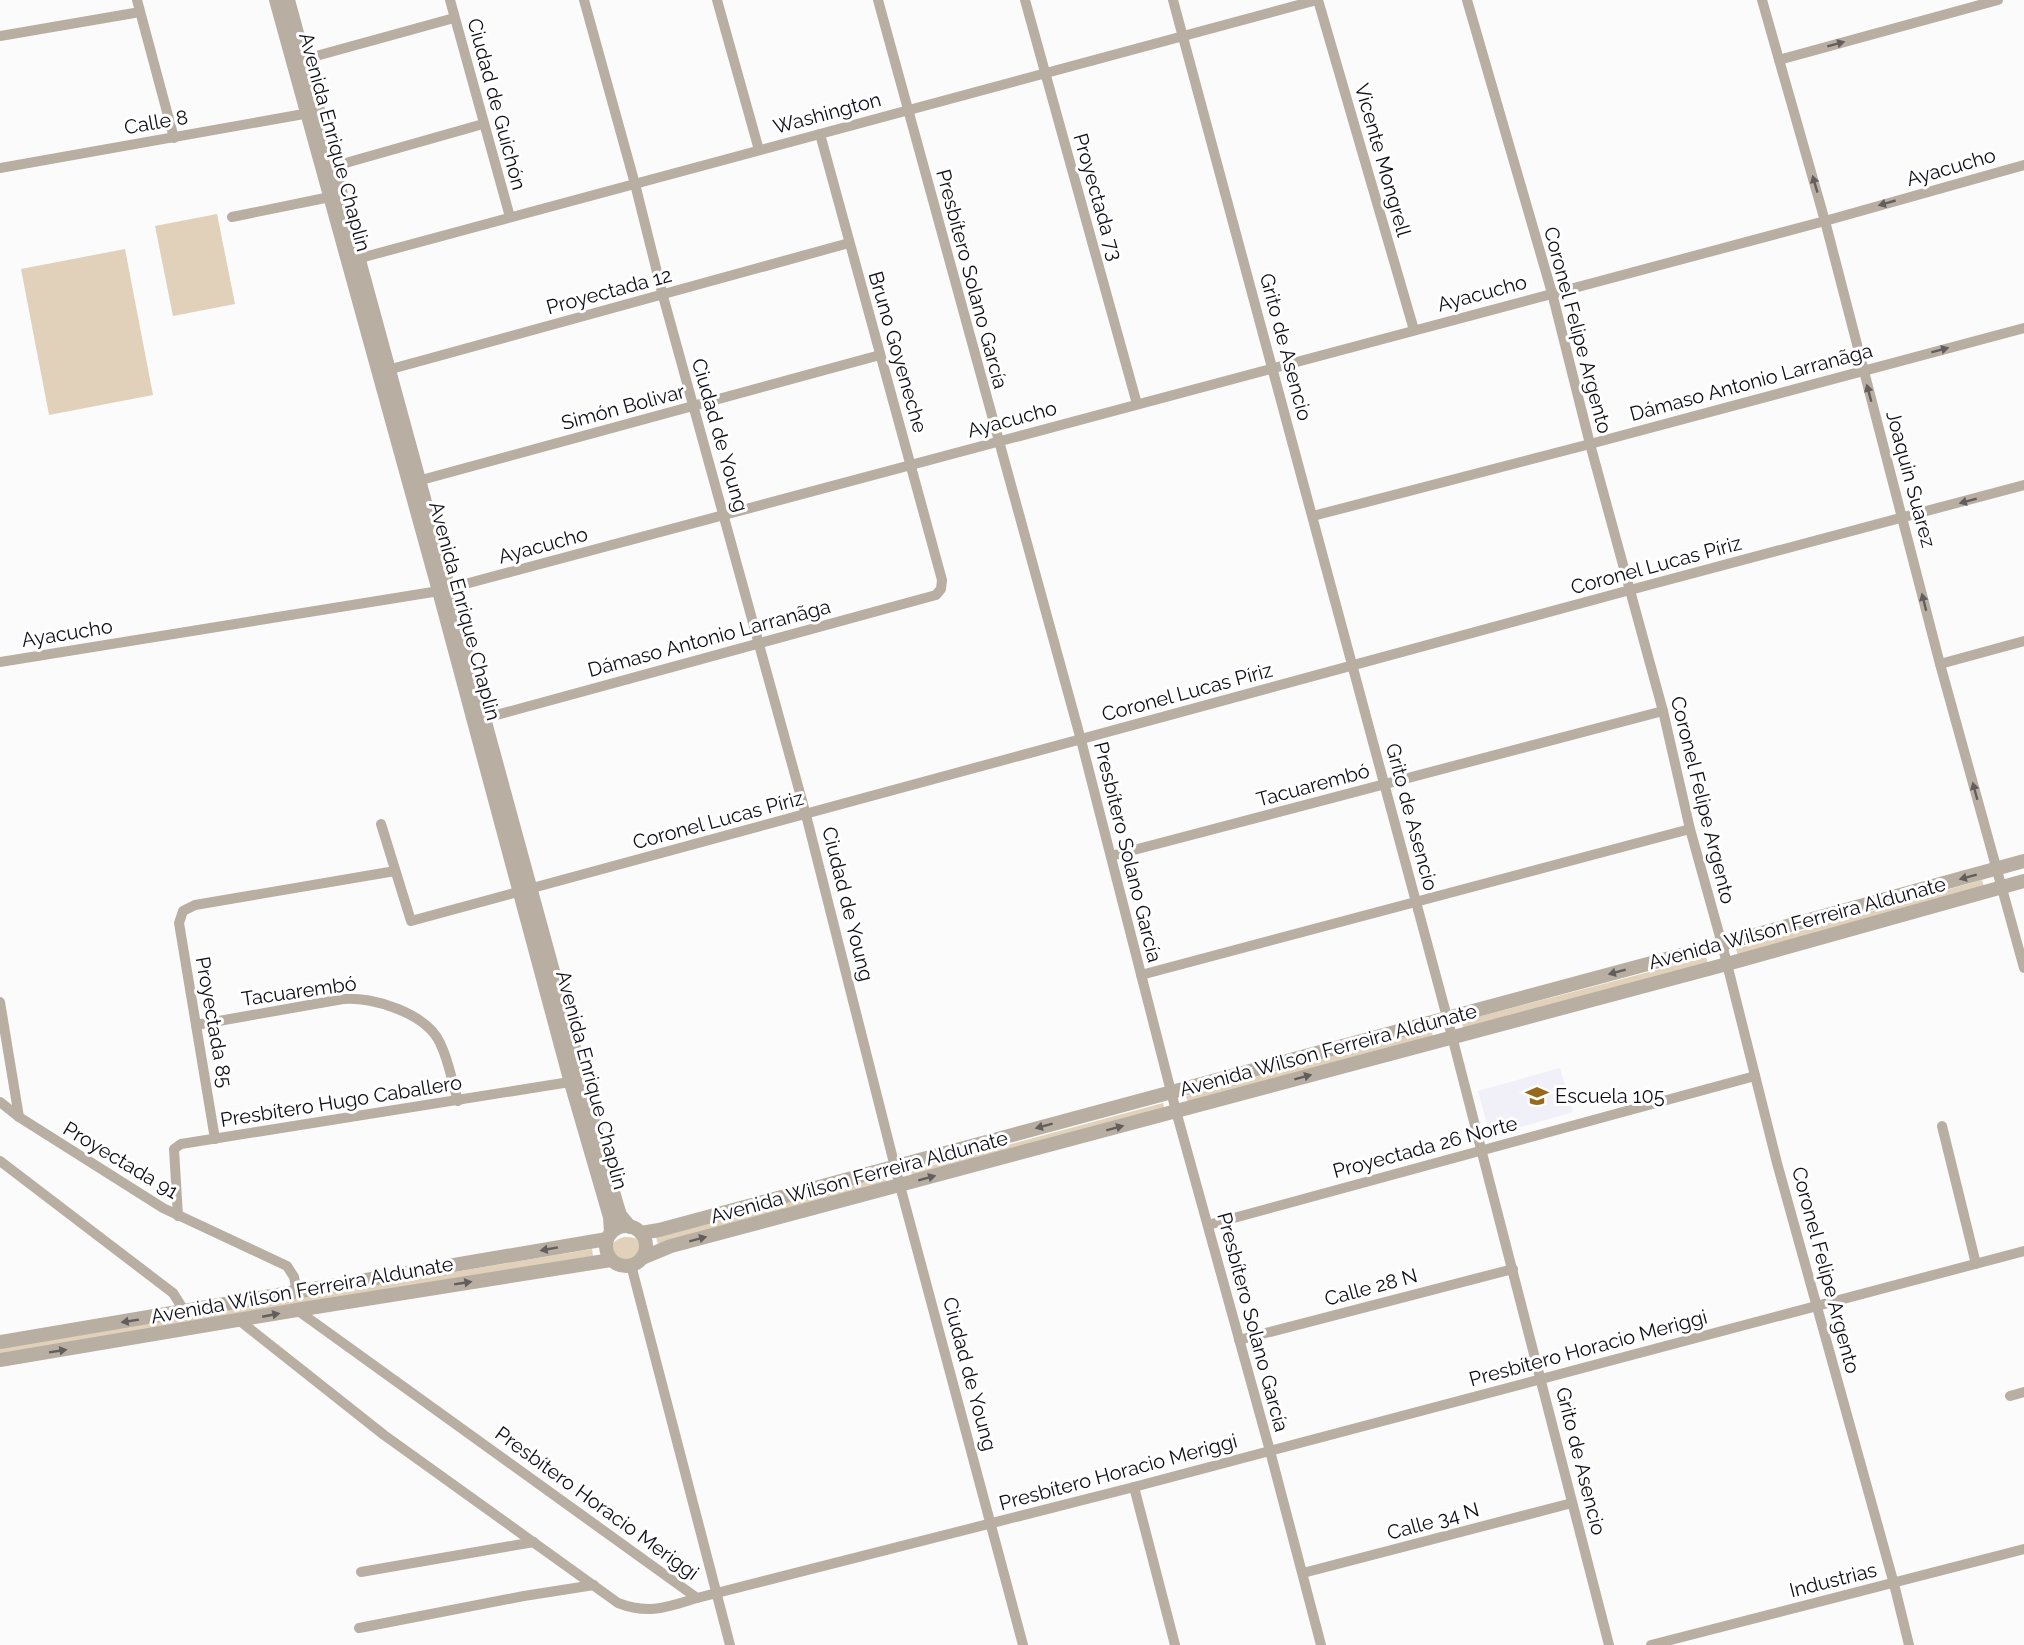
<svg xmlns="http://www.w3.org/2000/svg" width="2024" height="1645" font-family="Raleway,sans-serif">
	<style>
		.built { fill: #f1f0f8 }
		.green { fill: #e1d0ba }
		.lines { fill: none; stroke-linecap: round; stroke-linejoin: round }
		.minor { stroke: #b8aea2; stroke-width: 10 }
		.tertiary { stroke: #b8aea2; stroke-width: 14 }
		.oneway { fill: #635e5d }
		.labels { text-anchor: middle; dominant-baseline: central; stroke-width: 6; stroke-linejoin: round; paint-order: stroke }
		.street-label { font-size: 20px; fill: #0e0d18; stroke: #fff }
		.poi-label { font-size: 20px; fill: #0e0d18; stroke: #fff; text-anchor: start }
	</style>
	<rect width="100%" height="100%" fill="#fbfbfb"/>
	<polygon class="built" points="1560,1068 1573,1112 1490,1136 1478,1091"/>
	<g class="green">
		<polygon points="217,214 235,304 173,316 155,226"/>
		<polygon points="125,249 153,395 49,415 21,269"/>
		<polygon points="1982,880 1984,887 1738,956 1736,949"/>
		<polygon points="1706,957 1708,964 1463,1028 1462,1021"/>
		<polygon points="1431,1029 1433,1036 1188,1103 1186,1096"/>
		<polygon points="1163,1103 1165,1110 912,1178 911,1171"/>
		<polygon points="885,1176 887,1184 658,1244 656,1237"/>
		<path d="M624,1237C660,1236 635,1270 615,1257C604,1249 615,1239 624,1237Z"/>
		<polygon points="592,1249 593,1256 0,1355 0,1348"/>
	</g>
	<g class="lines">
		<g class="minor">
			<polyline points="137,0 174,138"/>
			<polyline points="450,0 510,217"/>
			<polyline points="584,0 635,184 663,296 806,815 895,1167 1023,1645"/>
			<polyline points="717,0 759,150"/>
			<polyline points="878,0 1081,740 1176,1111 1270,1451 1321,1645"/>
			<polyline points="1025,0 1137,404"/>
			<polyline points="1173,0 1447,1017 1609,1645"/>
			<polyline points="1318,0 1414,330"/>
			<polyline points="1467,0 1552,293 1590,444 1663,711 1690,829 1722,944 1777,1163 1894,1584 1909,1645"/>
			<polyline points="1762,0 1825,221 1940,664 2024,968"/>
			<polyline points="0,36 140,12"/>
			<polyline points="1779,60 1998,0"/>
			<polyline points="298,61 454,18"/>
			<polyline points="0,168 315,112"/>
			<polyline points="328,168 483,124"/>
			<polyline points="232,217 330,197"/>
			<polyline points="353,260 1317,0"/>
			<polyline points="384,371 849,243"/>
			<polyline points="414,482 880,355"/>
			<polyline points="1313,516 1590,444 2024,328"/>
			<polyline points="0,662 439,591 1825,221 2024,165"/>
			<polyline points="1940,664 2024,641"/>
			<polyline points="478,720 936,595 941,589 942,580 820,134"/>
			<polyline points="381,824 411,921 1630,590 2024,485"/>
			<polyline points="1111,856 1663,711"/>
			<polyline points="1141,975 1690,829"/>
			<polyline points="0,1002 19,1117 163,1208 287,1266 294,1277 297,1292"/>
			<path d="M196,1025L343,999C373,996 427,1014 440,1043C449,1061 452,1082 458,1101"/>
			<polyline points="0,1102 19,1117"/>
			<polyline points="1942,1126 1976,1264"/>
			<polyline points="215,1139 179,923 183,911 195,905 395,871"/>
			<polyline points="0,1161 173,1293 185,1312"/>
			<polyline points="178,1216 174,1149 181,1144 576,1081"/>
			<polyline points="1208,1225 1755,1076"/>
			<polyline points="631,1265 730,1645"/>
			<polyline points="297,1310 697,1598 1134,1487 2024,1251"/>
			<path d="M240,1321L384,1435L618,1603C649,1615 667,1607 697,1598"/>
			<polyline points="1239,1340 1513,1269"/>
			<polyline points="2010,1396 2024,1392"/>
			<polyline points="1134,1487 1175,1645"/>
			<polyline points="361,1572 534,1542"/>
			<polyline points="1303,1573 1572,1503"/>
			<polyline points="359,1628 524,1596 594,1585"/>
			<polyline points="1651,1645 2024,1549"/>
		</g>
		<g class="tertiary">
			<polyline points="276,0 439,591 571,1083 610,1217 611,1233"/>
			<polyline points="288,0 616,1202 620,1215 630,1227"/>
			<circle cx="626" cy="1246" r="20"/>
			<polyline points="641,1233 659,1230 1722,944 2024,861"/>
			<polyline points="642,1258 671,1246 1727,964 2024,881"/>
			<polyline points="0,1342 607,1239"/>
			<polyline points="0,1360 297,1310 611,1260"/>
		</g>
	</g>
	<defs><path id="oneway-solid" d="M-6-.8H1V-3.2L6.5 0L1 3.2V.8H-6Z" transform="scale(1.5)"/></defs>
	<g class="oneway">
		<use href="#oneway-solid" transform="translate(1836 44) rotate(-15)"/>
		<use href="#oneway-solid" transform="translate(1815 184) rotate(-106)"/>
		<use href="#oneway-solid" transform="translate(1887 203) rotate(164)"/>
		<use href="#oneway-solid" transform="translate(1940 350) rotate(-15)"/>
		<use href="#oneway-solid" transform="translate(1869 393) rotate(-105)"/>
		<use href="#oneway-solid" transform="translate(1968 501) rotate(165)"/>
		<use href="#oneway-solid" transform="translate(1924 602) rotate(-104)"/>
		<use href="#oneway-solid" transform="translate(1975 791) rotate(-105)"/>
		<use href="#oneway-solid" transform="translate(1968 877) rotate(165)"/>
		<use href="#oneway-solid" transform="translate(1617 972) rotate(165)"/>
		<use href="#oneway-solid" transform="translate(1303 1077) rotate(-15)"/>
		<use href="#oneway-solid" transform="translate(1044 1126) rotate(165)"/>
		<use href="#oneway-solid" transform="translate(1115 1128) rotate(-15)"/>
		<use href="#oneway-solid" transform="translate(927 1178) rotate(-15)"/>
		<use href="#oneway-solid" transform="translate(698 1239) rotate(-15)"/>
		<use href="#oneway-solid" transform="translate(549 1249) rotate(170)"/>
		<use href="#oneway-solid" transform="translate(463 1283) rotate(-9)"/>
		<use href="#oneway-solid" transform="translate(271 1315) rotate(-11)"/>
		<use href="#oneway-solid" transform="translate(130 1321) rotate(171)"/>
		<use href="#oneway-solid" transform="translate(58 1351) rotate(-9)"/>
	</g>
	<defs>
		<g id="school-bare" transform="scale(1.8)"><path d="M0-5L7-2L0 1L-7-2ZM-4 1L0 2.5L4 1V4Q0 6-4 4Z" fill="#99691b" stroke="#fff" stroke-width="2.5" paint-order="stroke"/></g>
	</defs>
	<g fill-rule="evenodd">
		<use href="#school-bare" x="1537" y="1096"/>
	</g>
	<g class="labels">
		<g class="street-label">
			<text transform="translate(497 104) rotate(75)">Ciudad de Guichón</text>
			<text transform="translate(827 113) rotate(-15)">Washington</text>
			<text transform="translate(156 122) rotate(-10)">Calle 8</text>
			<text transform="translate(335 142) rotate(75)">Avenida Enrique Chaplin</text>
			<text transform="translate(1383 160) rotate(74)">Vicente Mongrell</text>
			<text transform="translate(1951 167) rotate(-16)">Ayacucho</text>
			<text transform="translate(1098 197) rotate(74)">Proyectada 73</text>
			<text transform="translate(972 279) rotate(75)">Presbítero Solano García</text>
			<text transform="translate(609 291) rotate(-15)">Proyectada 12</text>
			<text transform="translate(1482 293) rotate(-15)">Ayacucho</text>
			<text transform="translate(1578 330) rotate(75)">Coronel Felipe Argento</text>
			<text transform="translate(1286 347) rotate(75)">Grito de Asencio</text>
			<text transform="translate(898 352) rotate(74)">Bruno Goyeneche</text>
			<text transform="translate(1751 382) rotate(-15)">Dámaso Antonio Larranãga</text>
			<text transform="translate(623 407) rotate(-15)">Simón Bolivar</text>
			<text transform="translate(1012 419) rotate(-15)">Ayacucho</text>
			<text transform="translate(720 435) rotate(74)">Ciudad de Young</text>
			<text transform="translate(1911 479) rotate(75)">Joaquin Suarez</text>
			<text transform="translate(543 545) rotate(-15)">Ayacucho</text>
			<text transform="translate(1656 565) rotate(-15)">Coronel Lucas Píriz</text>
			<text transform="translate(465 611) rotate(75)">Avenida Enrique Chaplin</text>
			<text transform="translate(67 633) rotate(-9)">Ayacucho</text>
			<text transform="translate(709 638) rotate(-15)">Dámaso Antonio Larranãga</text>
			<text transform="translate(1187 692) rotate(-15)">Coronel Lucas Píriz</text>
			<text transform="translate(1313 785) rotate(-15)">Tacuarembó</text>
			<text transform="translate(1703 800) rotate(76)">Coronel Felipe Argento</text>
			<text transform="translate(1412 817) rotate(75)">Grito de Asencio</text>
			<text transform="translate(718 820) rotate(-15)">Coronel Lucas Píriz</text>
			<text transform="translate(1128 852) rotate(76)">Presbítero Solano García</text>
			<text transform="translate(848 904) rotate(76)">Ciudad de Young</text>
			<text transform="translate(1797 923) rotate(-15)">Avenida Wilson Ferreira Aldunate</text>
			<text transform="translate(299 991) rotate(-8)">Tacuarembó</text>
			<text transform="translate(214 1022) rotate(80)">Proyectada 85</text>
			<text transform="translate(1328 1050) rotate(-15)">Avenida Wilson Ferreira Aldunate</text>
			<text transform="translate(592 1080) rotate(75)">Avenida Enrique Chaplin</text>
			<text transform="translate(341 1101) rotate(-9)">Presbítero Hugo Caballero</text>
			<text transform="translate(1425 1147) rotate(-15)">Proyectada 26 Norte</text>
			<text transform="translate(121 1160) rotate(31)">Proyectada 91</text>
			<text transform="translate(859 1177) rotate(-15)">Avenida Wilson Ferreira Aldunate</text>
			<text transform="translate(1826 1270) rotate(75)">Coronel Felipe Argento</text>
			<text transform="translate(1371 1287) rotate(-15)">Calle 28 N</text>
			<text transform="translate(302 1290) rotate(-10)">Avenida Wilson Ferreira Aldunate</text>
			<text transform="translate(1253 1322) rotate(75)">Presbítero Solano García</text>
			<text transform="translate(1588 1348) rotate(-15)">Presbítero Horacio Meriggi</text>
			<text transform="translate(970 1374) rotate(75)">Ciudad de Young</text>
			<text transform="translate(1581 1461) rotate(76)">Grito de Asencio</text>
			<text transform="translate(1118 1472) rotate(-15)">Presbítero Horacio Meriggi</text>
			<text transform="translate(597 1503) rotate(36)">Presbítero Horacio Meriggi</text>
			<text transform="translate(1433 1521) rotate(-15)">Calle 34 N</text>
			<text transform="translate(1833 1580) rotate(-14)">Industrias</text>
		</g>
		<g class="poi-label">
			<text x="1555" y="1096">Escuela 105</text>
		</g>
	</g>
</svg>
